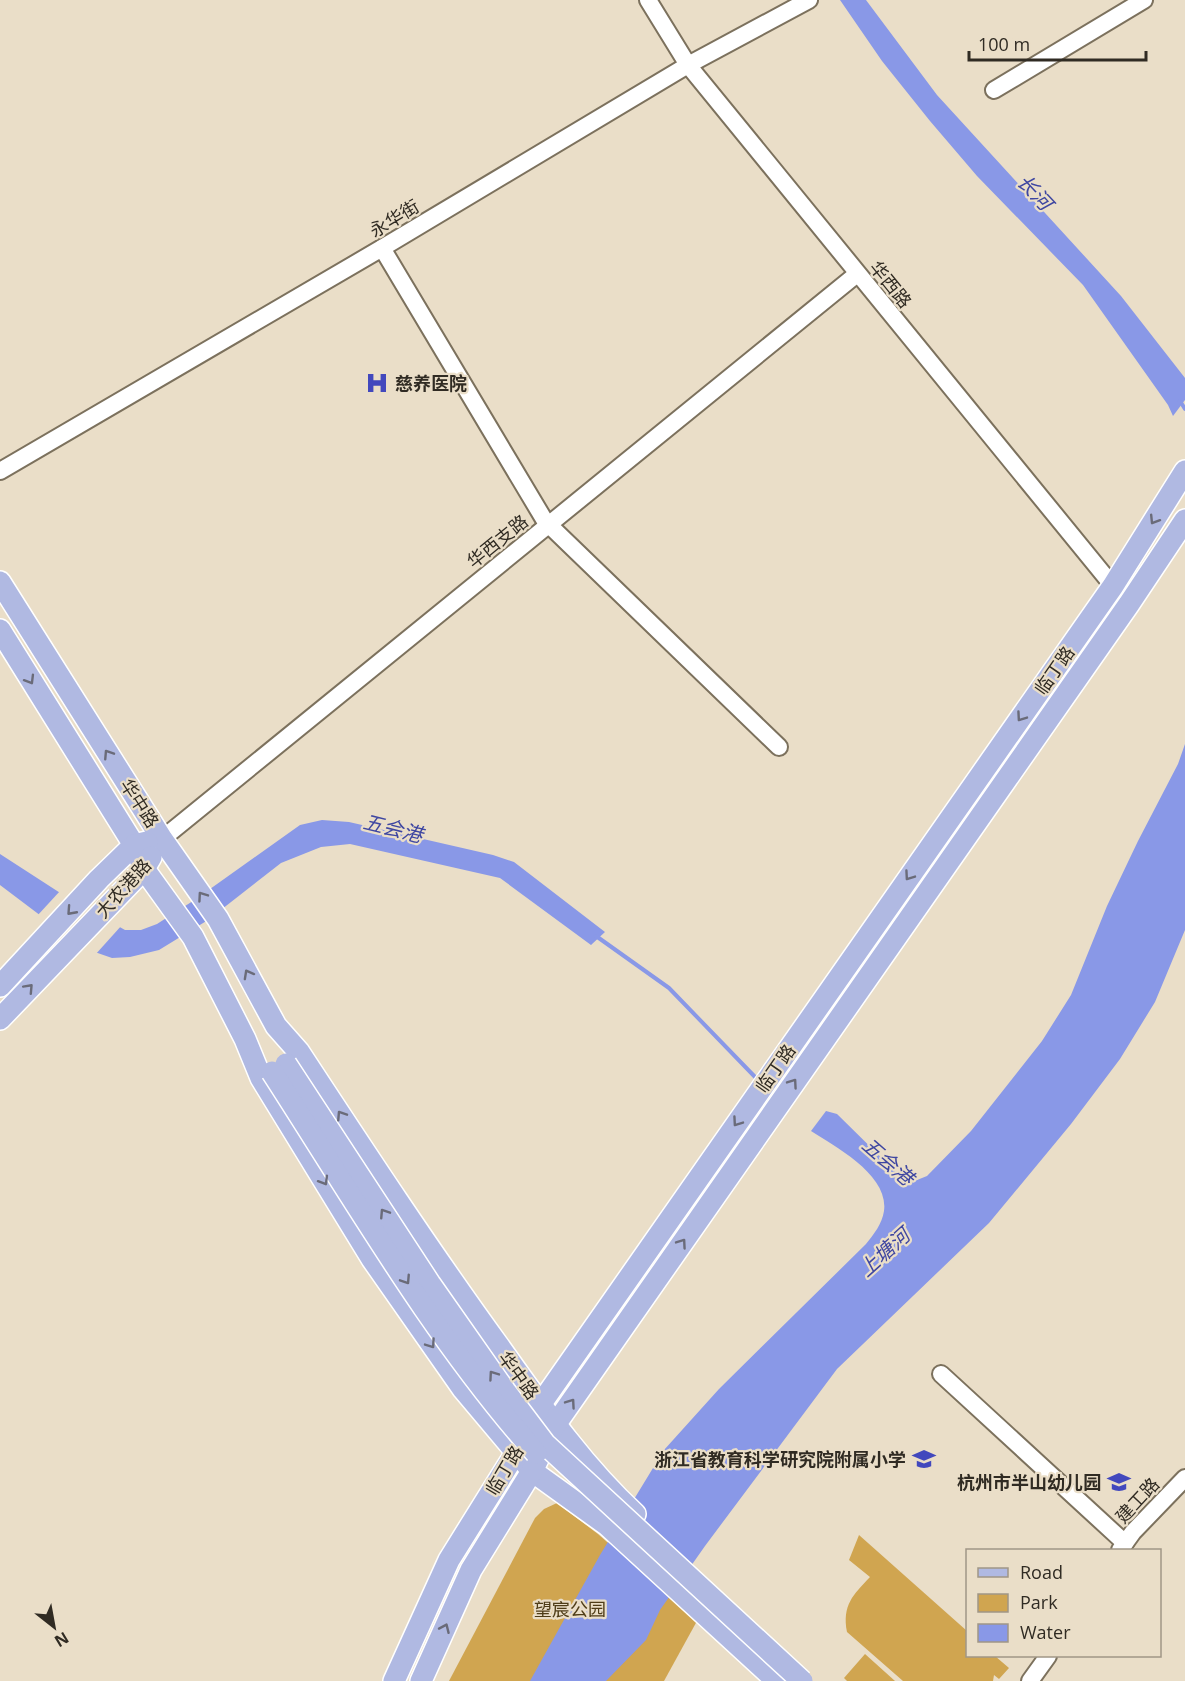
<svg xmlns="http://www.w3.org/2000/svg" width="1185" height="1681" font-family="'Open Sans','Noto Sans SC',sans-serif">
	<style>
		.green { fill: #d0a550 }
		.water { fill: #8998e7 }
		.pier { fill: #eadec8 }
		.lines { fill: none; stroke-linecap: round; stroke-linejoin: round }
		.stream { stroke: #8998e7; stroke-width: 4 }
		.minor-casing { stroke: #7c715d; stroke-width: 20 }
		.major-casing { stroke: #fff; stroke-width: 24 }
		.minor { stroke: #fff; stroke-width: 16 }
		.major { stroke: #b0b9e2; stroke-width: 21 }
		.major-bridge-casing { stroke: #fff; stroke-width: 24; stroke-linecap: butt }
		.major-bridge { stroke: #b0b9e2; stroke-width: 21 }
		.oneway { stroke: #6a6b79 }
		.labels { text-anchor: middle; dominant-baseline: central; stroke-width: 4.5; stroke-linejoin: round; paint-order: stroke }
		.street-label { font-size: 18px; fill: #302b23; stroke: #eadec8 }
		.poi-label { font-size: 18px; font-weight: bold; fill: #302b23; stroke: #eadec8; text-anchor: end }
		.park-label { font-size: 18px; fill: #4f3d18; stroke: #eadec8 }
		.water-label { font-size: 20px; font-style: italic; fill: #3e46a1; stroke: #eadec8 }
	</style>
	<rect width="100%" height="100%" fill="#eadec8"/>
	<g class="green">
		<polygon points="557,1503 598,1534 697,1621 664,1681 449,1681 535,1518 544,1509"/>
		<path d="M859,1535L967,1631L968,1656H995L1009,1668L999,1679L994,1675L993,1681H903L847,1632C842,1605 853,1595 870,1577L849,1560Z"/>
		<polygon points="865,1654 895,1681 847,1681 844,1678"/>
	</g>
	<g class="water">
		<polygon points="840,0 866,0 937,95 1121,296 1185,378 1185,400 1173,416 1168,405 1083,285 977,176 930,121 882,61"/>
		<path d="M1185,744V930L1155,1002L1120,1059L1071,1124L989,1223L837,1369L705,1546L660,1610L646,1640L606,1681H530L600,1555L664,1450L719,1389L866,1244C874,1234 882,1224 884,1211C889,1175 836,1147 811,1131L826,1111L837,1114L901,1177L912,1182L927,1176L971,1131L1042,1041L1071,995L1107,906L1138,841L1178,764Z"/>
		<polygon points="322,820 349,822 493,855 514,862 605,932 591,945 500,878 350,844 321,847 281,863 208,920 159,950 130,957 112,958 89,950 49,922 0,885 0,854 68,898 125,930 141,930 157,924 196,899 300,825"/>
	</g>
	<polygon class="pier" points="60,891 122,925 95,955 37,916"/>
	<g class="lines">
		<g class="stream">
			<polyline points="1180,401 1185,409"/>
			<polyline points="596,936 669,988 757,1079"/>
		</g>
		<g class="minor-casing">
			<g id="minor">
				<polyline points="648,0 688,65 1113,586"/>
				<polyline points="994,90 1144,0"/>
				<polyline points="382,248 545,521 779,747"/>
				<polyline points="0,471 382,248 688,65 809,0"/>
				<polyline points="162,839 857,274"/>
				<polyline points="941,1374 1125,1543"/>
				<polyline points="1120,1550 1133,1532 1185,1478"/>
				<polyline points="1030,1681 1048,1656"/>
			</g>
		</g>
		<g class="major-casing">
			<g id="major">
				<path d="M0,582L162,839L218,919L276,1026L299,1052C364,1151 429,1250 498,1345C540,1404 582,1465 635,1514"/>
				<polyline points="0,630 134,845 144,869 193,937 245,1039 261,1078 372,1259 463,1389 532,1471 607,1525 777,1681"/>
				<polyline points="0,986 99,879 134,845 147,842"/>
				<polyline points="0,1019 144,869 151,857"/>
				<polyline points="394,1681 449,1560 515,1454 540,1405 1113,586 1185,471"/>
				<polyline points="421,1681 471,1570 532,1471 555,1425 1129,604 1185,520"/>
			</g>
		</g>
		<use href="#minor" class="minor"/>
		<use href="#major" class="major"/>
		<g class="major-bridge-casing">
			<g id="major-bridge">
				<polyline points="286,1064 430,1284 505,1391 545,1444 802,1681"/>
				<path d="M272,1072C356,1202 434,1338 536,1453"/>
			</g>
		</g>
		<use href="#major-bridge" class="major-bridge"/>
	</g>
	<defs><path id="oneway-chevron" d="M-2-3.5L2.5 0L-2 3.5" fill="none" stroke-width="1.6" stroke-linecap="round" stroke-linejoin="round" transform="scale(1.5)"/></defs>
	<g class="oneway">
		<use href="#oneway-chevron" transform="translate(1154 520) rotate(122)"/>
		<use href="#oneway-chevron" transform="translate(30 680) rotate(59)"/>
		<use href="#oneway-chevron" transform="translate(1021 717) rotate(125)"/>
		<use href="#oneway-chevron" transform="translate(108 754) rotate(-123)"/>
		<use href="#oneway-chevron" transform="translate(909 876) rotate(125)"/>
		<use href="#oneway-chevron" transform="translate(202 896) rotate(-125)"/>
		<use href="#oneway-chevron" transform="translate(71 911) rotate(132)"/>
		<use href="#oneway-chevron" transform="translate(248 974) rotate(-119)"/>
		<use href="#oneway-chevron" transform="translate(29 988) rotate(-47)"/>
		<use href="#oneway-chevron" transform="translate(793 1083) rotate(-55)"/>
		<use href="#oneway-chevron" transform="translate(341 1115) rotate(-123)"/>
		<use href="#oneway-chevron" transform="translate(737 1122) rotate(125)"/>
		<use href="#oneway-chevron" transform="translate(324 1181) rotate(59)"/>
		<use href="#oneway-chevron" transform="translate(384 1213) rotate(-123)"/>
		<use href="#oneway-chevron" transform="translate(682 1243) rotate(-55)"/>
		<use href="#oneway-chevron" transform="translate(406 1280) rotate(57)"/>
		<use href="#oneway-chevron" transform="translate(431 1344) rotate(55)"/>
		<use href="#oneway-chevron" transform="translate(493 1375) rotate(-125)"/>
		<use href="#oneway-chevron" transform="translate(571 1403) rotate(-55)"/>
		<use href="#oneway-chevron" transform="translate(445 1628) rotate(-66)"/>
	</g>
	<defs>
		<g id="hospital-bare" transform="scale(1.8)"><path d="M-5-5h3v3.5h4V-5h3V5h-3V1.5h-4V5h-3Z" fill="#4248bd" stroke="#eadec8" stroke-width="2.5" paint-order="stroke"/></g>
		<g id="school-bare" transform="scale(1.8)"><path d="M0-5L7-2L0 1L-7-2ZM-4 1L0 2.5L4 1V4Q0 6-4 4Z" fill="#4248bd" stroke="#eadec8" stroke-width="2.5" paint-order="stroke"/></g>
	</defs>
	<g fill-rule="evenodd">
		<use href="#hospital-bare" x="377" y="383"/>
		<use href="#school-bare" x="924" y="1459"/>
		<use href="#school-bare" x="1119" y="1482"/>
	</g>
	<g class="labels">
		<g class="street-label">
			<text transform="translate(394 218) rotate(-31)">永华街</text>
			<text transform="translate(891 284) rotate(51)">华西路</text>
			<text transform="translate(497 541) rotate(-39)">华西支路</text>
			<text transform="translate(1054 670) rotate(-55)">临丁路</text>
			<text transform="translate(140 803) rotate(57)">华中路</text>
			<text transform="translate(123 888) rotate(-48)">大农港路</text>
			<text transform="translate(775 1068) rotate(-55)">临丁路</text>
			<text transform="translate(519 1375) rotate(54)">华中路</text>
			<text transform="translate(504 1470) rotate(-59)">临丁路</text>
			<text transform="translate(1137 1500) rotate(-47)">建工路</text>
		</g>
		<g class="poi-label">
			<text x="395" y="383" text-anchor="start">慈养医院</text>
			<text x="906" y="1459">浙江省教育科学研究院附属小学</text>
			<text x="1101" y="1482">杭州市半山幼儿园</text>
		</g>
		<g class="park-label">
			<text x="570" y="1609">望宸公园</text>
		</g>
		<g class="water-label">
			<text transform="translate(1035 192) rotate(47)">长河</text>
			<text transform="translate(393 828) rotate(14)">五会港</text>
			<text transform="translate(888 1161) rotate(41)">五会港</text>
			<text transform="translate(884 1252) rotate(-42)">上塘河</text>
		</g>
	</g>
	<rect x="966" y="1549" width="195" height="108" fill="#eadec8" stroke="#a09686" stroke-width="1.5"/>
	<rect x="978" y="1568" width="30" height="9" fill="#b0b9e2" stroke="#a09686" stroke-width="1.5"/>
	<text x="1020" y="1579" font-size="18" fill="#302b23">Road</text>
	<rect x="978" y="1594" width="30" height="18" fill="#d0a550" stroke="#a09686" stroke-width="1.5"/>
	<text x="1020" y="1609" font-size="18" fill="#302b23">Park</text>
	<rect x="978" y="1624" width="30" height="18" fill="#8998e7" stroke="#a09686" stroke-width="1.5"/>
	<text x="1020" y="1639" font-size="18" fill="#302b23">Water</text>
	<g transform="translate(54 1627) rotate(149)" stroke="#eadec8" stroke-width="4.5" paint-order="stroke">
	<path d="M0-4.5L10 22L0 15L-10 22Z" fill="#302b23"/>
	<text y="-9" font-size="16" font-weight="bold" text-anchor="middle" fill="#302b23">N</text>
	</g>
	<path d="M969 51v9h177v-9" fill="none" stroke="#302b23" stroke-width="3"/>
	<text x="978" y="51" font-size="18" fill="#302b23" stroke="#eadec8" stroke-width="4.5" paint-order="stroke">100 m</text>
</svg>
